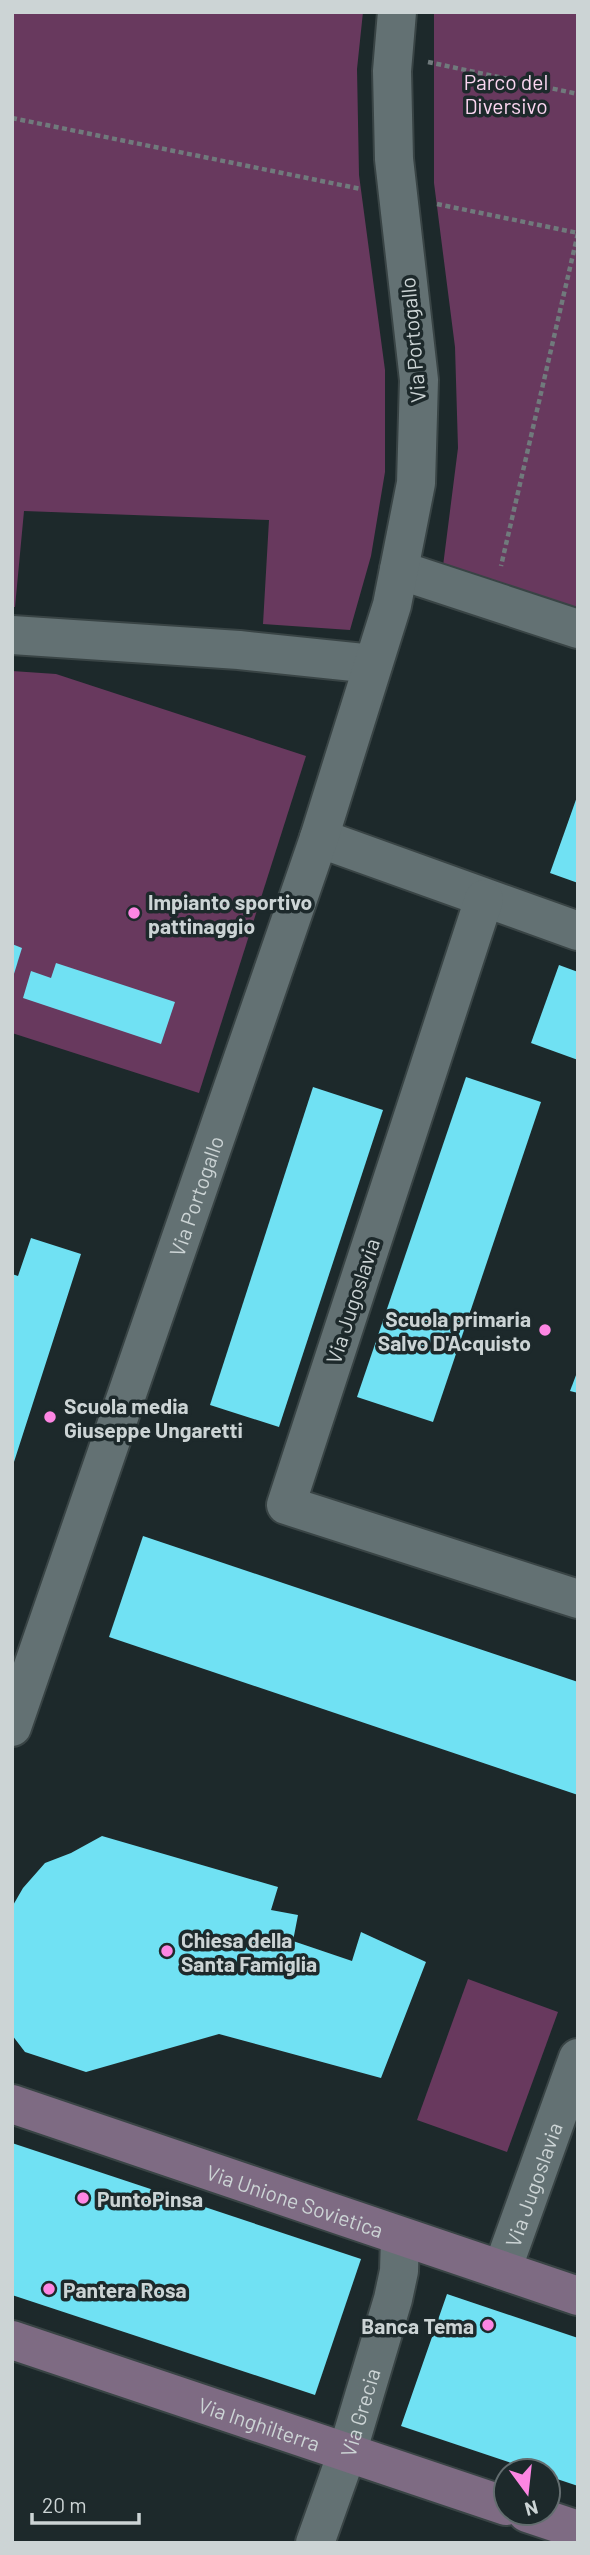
<svg xmlns="http://www.w3.org/2000/svg" width="590" height="2555" font-family="Barlow,sans-serif">
	<style>
		.green { fill: #68395e }
		.building { fill: #70e1f3 }
		.lines { fill: none; stroke-linecap: round; stroke-linejoin: round }
		.street-casing { stroke: #394445; stroke-width: 42 }
		.secondary-casing { stroke: #394445; stroke-width: 42 }
		.path { stroke: #707a7c; stroke-width: 4.5; stroke-dasharray: 5 3.5; stroke-linecap: butt }
		.street { stroke: #637173; stroke-width: 38 }
		.secondary { stroke: #7e6b83; stroke-width: 38 }
		.poi-dot { fill: #fd86e3; stroke: #1d292b; stroke-width: 2.5 }
		.labels { text-anchor: middle; dominant-baseline: central; stroke-width: 7; stroke-linejoin: round; paint-order: stroke }
		.park-label { font-size: 21px; fill: #fad5f0; stroke: #1d292b }
		.street-label { font-size: 21px; fill: #ccd4d5; stroke: #1d292b }
		.poi-label { font-size: 21px; font-weight: bold; fill: #ccd4d5; stroke: #1d292b; text-anchor: start }
	</style>
	<rect width="100%" height="100%" fill="#1d292b"/>
	<g class="green">
		<polygon points="12,12 363,12 357,69 359,175 385,370 385,472 371,556 350,630 263,624 269,520 24,511 15,607 12,607"/>
		<polygon points="434,12 578,12 578,610 443,566 458,448 455,347 434,183"/>
		<polygon points="12,671 56,674 306,756 199,1093 12,1033"/>
		<polygon points="468,1979 558,2012 507,2152 417,2120"/>
	</g>
	<g class="building">
		<polygon points="578,794 578,883 550,873"/>
		<polygon points="12,944 22,948 13,977 12,977"/>
		<polygon points="56,963 175,1002 161,1044 23,998 31,971 51,978"/>
		<polygon points="559,965 578,972 578,1060 531,1043"/>
		<polygon points="466,1077 541,1102 433,1422 357,1397"/>
		<polygon points="313,1087 383,1110 279,1427 210,1405"/>
		<polygon points="31,1238 81,1254 13,1465 12,1274 18,1276"/>
		<polygon points="578,1370 578,1393 570,1391"/>
		<polygon points="143,1536 578,1682 578,1795 109,1637"/>
		<polygon points="102,1836 278,1887 271,1910 298,1915 293,1941 352,1961 361,1932 426,1962 381,2078 219,2034 86,2072 25,2052 12,2035 12,1907 23,1888 45,1863 71,1853"/>
		<polygon points="12,2143 361,2259 315,2395 12,2295"/>
		<polygon points="447,2294 578,2338 578,2486 548,2476 548,2471 535,2471 401,2426"/>
	</g>
	<g class="lines">
		<g class="street-casing">
			<g id="street">
				<polyline points="399,570 578,629"/>
				<polyline points="12,635 239,650 373,664"/>
				<polyline points="319,838 578,931"/>
				<polyline points="484,899 286,1505 578,1599"/>
				<path id="s1" d="M12,1727L319,838L392,605L416,483L419,380L394,159L392,71L397,12"/>
				<path id="s2" d="M502,2270L578,2058"/>
				<path id="s3" d="M315,2543L347,2453L393,2299L399,2271L400,2238"/>
			</g>
		</g>
		<g class="secondary-casing">
			<g id="secondary">
				<path id="s4" d="M12,2104L578,2296"/>
				<path id="s5" d="M12,2340L506,2506"/>
				<polyline points="527,2513 578,2530"/>
			</g>
		</g>
		<g class="path">
			<polyline points="428,62 578,94"/>
			<polyline points="12,118 361,189"/>
			<polyline points="437,204 578,233 501,566"/>
		</g>
		<use href="#street" class="street"/>
		<use href="#secondary" class="secondary"/>
	</g>
	<g class="poi-dot">
		<circle cx="134" cy="913" r="7"/>
		<circle cx="545" cy="1330" r="7"/>
		<circle cx="50" cy="1417" r="7"/>
		<circle cx="167" cy="1951" r="7"/>
		<circle cx="83" cy="2198" r="7"/>
		<circle cx="49" cy="2289" r="7"/>
		<circle cx="488" cy="2325" r="7"/>
	</g>
	<g class="labels">
		<g class="park-label">
			<text x="506" y="81">Parco del<tspan x="506" dy="24">Diversivo</tspan></text>
		</g>
		<g class="street-label">
			<text transform="translate(412 340) rotate(-95)">Via Portogallo</text>
			<text stroke="none"><textPath href="#s1" startOffset="562">Via Portogallo</textPath></text>
			<text transform="translate(352 1301) rotate(-72)">Via Jugoslavia</text>
			<text stroke="none"><textPath href="#s2" startOffset="91">Via Jugoslavia</textPath></text>
			<text stroke="none"><textPath href="#s4" startOffset="299">Via Unione Sovietica</textPath></text>
			<text stroke="none"><textPath href="#s3" startOffset="138">Via Grecia</textPath></text>
			<text stroke="none"><textPath href="#s5" startOffset="261">Via Inghilterra</textPath></text>
		</g>
		<g class="poi-label">
			<text x="148" y="901">Impianto sportivo<tspan x="148" dy="24">pattinaggio</tspan></text>
			<text x="531" y="1318" text-anchor="end">Scuola primaria<tspan x="531" dy="24">Salvo D'Acquisto</tspan></text>
			<text x="64" y="1405">Scuola media<tspan x="64" dy="24">Giuseppe Ungaretti</tspan></text>
			<text x="181" y="1939">Chiesa della<tspan x="181" dy="24">Santa Famiglia</tspan></text>
			<text x="97" y="2198">PuntoPinsa</text>
			<text x="63" y="2289">Pantera Rosa</text>
			<text x="474" y="2325" text-anchor="end">Banca Tema</text>
		</g>
	</g>
	<rect width="590" height="2555" fill="none" stroke="#ccd4d5" stroke-width="28"/>
	<g transform="translate(527 2492) rotate(165)"><circle r="33" fill="#1d292b" stroke="#636d6f" stroke-width="2"/>
	<path d="M0-5L12 26L0 18L-12 26Z" fill="#fd86e3"/>
	<text y="-10" font-size="19" font-weight="bold" text-anchor="middle" fill="#ccd4d5">N</text>
	</g>
	<path d="M32 2513v10h107v-10" fill="none" stroke="#ccd4d5" stroke-width="3.5"/>
	<text x="42" y="2513" font-size="21" fill="#ccd4d5" stroke="#1d292b" stroke-width="5" paint-order="stroke">20 m</text>
</svg>
